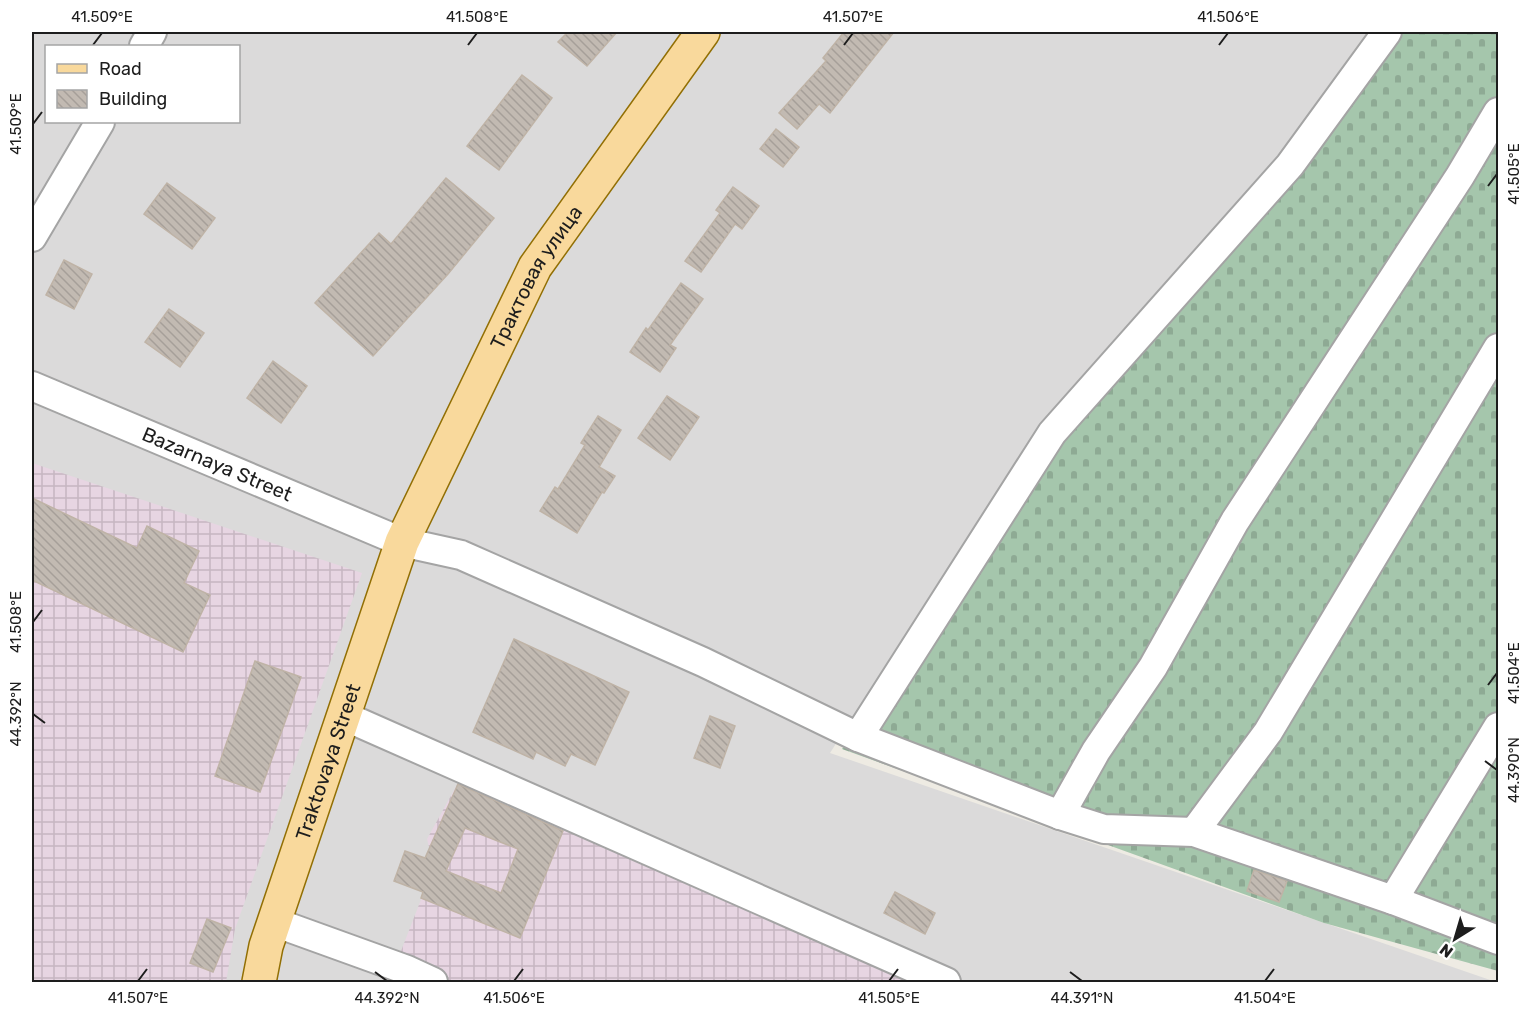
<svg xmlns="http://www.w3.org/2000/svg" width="1530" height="1014" font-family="Rubik,sans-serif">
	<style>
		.residential { fill: #dbdada; fill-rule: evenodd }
		.industrial { fill: url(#industrial-grid) }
		.cemetery { fill: url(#cemetery-stones) }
		.building { fill: url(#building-back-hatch); stroke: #bfb3a6; stroke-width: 1.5; fill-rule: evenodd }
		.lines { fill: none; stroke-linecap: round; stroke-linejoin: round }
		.minor-casing { stroke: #a4a4a4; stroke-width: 32 }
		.major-casing { stroke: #926f04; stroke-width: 36 }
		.minor { stroke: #fff; stroke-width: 28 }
		.major { stroke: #f9d99c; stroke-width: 33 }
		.ticks { fill: none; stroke: #1d1d1d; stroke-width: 2 }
		.labels { text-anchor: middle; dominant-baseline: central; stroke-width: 6; stroke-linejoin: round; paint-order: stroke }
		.street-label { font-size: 20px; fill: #1d1d1d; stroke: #fff }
		.neatline { fill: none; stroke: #1d1d1d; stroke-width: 2 }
		.ticks-label { font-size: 15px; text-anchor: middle; fill: #1d1d1d }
	</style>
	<defs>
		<pattern id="industrial-grid" width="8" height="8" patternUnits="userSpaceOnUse" patternTransform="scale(1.5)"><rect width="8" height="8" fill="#e7d5e2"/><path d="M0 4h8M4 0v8" fill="none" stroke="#c6b6c1"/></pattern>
		<pattern id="cemetery-stones" width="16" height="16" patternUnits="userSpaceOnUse" patternTransform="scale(1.5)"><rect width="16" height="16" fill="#a5c6ac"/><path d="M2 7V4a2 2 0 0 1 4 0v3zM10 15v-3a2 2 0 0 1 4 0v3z" fill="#8eaa94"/></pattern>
		<pattern id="building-back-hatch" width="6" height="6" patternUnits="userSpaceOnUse" patternTransform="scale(1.5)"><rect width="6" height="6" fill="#c2bab2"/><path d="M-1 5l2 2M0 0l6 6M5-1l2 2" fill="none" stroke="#a69f99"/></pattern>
	</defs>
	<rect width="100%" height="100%" fill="#eeebe3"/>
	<path class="residential" d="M32,32H1367L1280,155L1038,430L830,753L1496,982H32ZM46,46H238V122H46Z"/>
	<g class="industrial">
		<polygon points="32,463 362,573 235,929 226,982 32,982"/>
		<polygon points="458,783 564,827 915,982 389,982 434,866 427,839"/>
	</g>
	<polygon class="cemetery" points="1377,32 1498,32 1498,971 1324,923 842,749 882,680 1046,431 1286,161"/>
	<g class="building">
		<polygon points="568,32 617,32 587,66 558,42"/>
		<polygon points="844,32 894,32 830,113 819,104 797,129 779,113 826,61 823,58"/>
		<polygon points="522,75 552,98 499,170 467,146"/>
		<polygon points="776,129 799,147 783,167 760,149"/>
		<polygon points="446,178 494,218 448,274 373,356 315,303 379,233 391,244"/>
		<polygon points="167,183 215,218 192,249 144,214"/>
		<polygon points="733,187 759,206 742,229 735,224 701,272 685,261 720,213 716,210"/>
		<polygon points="64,260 92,274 74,309 46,295"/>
		<polygon points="681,283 703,299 670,345 676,348 660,372 630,352 646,328 648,330"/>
		<polygon points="169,309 204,333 180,367 145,342"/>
		<polygon points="273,361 307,386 281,423 247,398"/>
		<polygon points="667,396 699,417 670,460 638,438"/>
		<polygon points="598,416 621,430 599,467 615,476 604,493 602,492 577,533 540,511 555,487 558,489 585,445 581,443"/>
		<polygon points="32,498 137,548 147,526 199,551 184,583 210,595 183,652 32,580"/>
		<polygon points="514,639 629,692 595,765 571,754 565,766 536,752 533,759 473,732"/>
		<polygon points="255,661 301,677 260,792 215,776"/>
		<polygon points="710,716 735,726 720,768 694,758"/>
		<path d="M458,784L563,831L520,938L421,898L423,892L394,881L405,851L425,858ZM465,828L518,849L501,893L446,871Z"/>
		<polygon points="1254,870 1287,881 1279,902 1247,891"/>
		<polygon points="895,892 935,913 925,934 884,913"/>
		<polygon points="207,919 231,928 213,972 190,963"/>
	</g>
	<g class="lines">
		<g class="minor-casing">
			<g id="minor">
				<polyline points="144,46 152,32"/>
				<polyline points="32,237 100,122"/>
				<path id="s1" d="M32,386L402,542L461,555L703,662L858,737L1060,815L1104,829L1194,832L1393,900L1498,940"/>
				<polyline points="344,716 946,982"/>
				<polyline points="858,737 1052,433 1290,165 1387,32"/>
				<polyline points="1060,815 1096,751 1153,667 1235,521 1460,176 1498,112"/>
				<polyline points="1194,832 1268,732 1498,348"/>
				<polyline points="1393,900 1498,727"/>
				<polyline points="274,922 407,970 433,982"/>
			</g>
		</g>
		<g class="major-casing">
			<g id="major">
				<path id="s2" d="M259,982L266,946L402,542L535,267L703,32"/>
			</g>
		</g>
		<use href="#minor" class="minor"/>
		<use href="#major" class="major"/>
	</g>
	<path class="ticks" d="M93,45L102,33M468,45L477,33M844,45L853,33M1219,45L1228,33M33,124L42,112M1488,186L1497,174M33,622L42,610M1488,685L1497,673M33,714L45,723M1485,761L1497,770M375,972L387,981M1070,972L1082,981M138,981L147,969M514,981L523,969M889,981L898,969M1265,981L1274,969"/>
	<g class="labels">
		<g class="street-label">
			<text stroke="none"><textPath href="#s2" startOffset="760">Трактовая улица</textPath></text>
			<text stroke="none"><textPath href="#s1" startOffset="201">Bazarnaya Street</textPath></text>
			<text stroke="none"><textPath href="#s2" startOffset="231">Traktovaya Street</textPath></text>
		</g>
	</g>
	<rect width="1530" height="1014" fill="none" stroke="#ffffff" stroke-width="66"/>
	<rect x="45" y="45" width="195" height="78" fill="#ffffff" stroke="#a5a5a5" stroke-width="1.5"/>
	<rect x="57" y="64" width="30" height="9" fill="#f9d99c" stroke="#a5a5a5" stroke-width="1.5"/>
	<text x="99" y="75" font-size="18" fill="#1d1d1d">Road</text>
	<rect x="57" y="90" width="30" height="18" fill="url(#building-back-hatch)" stroke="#a5a5a5" stroke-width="1.5"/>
	<text x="99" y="105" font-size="18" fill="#1d1d1d">Building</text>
	<g transform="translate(1455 939) rotate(217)" stroke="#ffffff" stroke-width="4.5" paint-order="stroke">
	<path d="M0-4.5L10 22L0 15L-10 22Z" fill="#1d1d1d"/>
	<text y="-9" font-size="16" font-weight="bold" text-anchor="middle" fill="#1d1d1d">N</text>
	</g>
	<rect x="33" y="33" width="1464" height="948" class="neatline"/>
	<g class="ticks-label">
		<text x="102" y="22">41.509°E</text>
		<text x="477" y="22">41.508°E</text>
		<text x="853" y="22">41.507°E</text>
		<text x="1228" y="22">41.506°E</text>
		<text transform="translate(16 124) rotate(-90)" y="5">41.509°E</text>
		<text transform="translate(1514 174) rotate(-90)" y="5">41.505°E</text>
		<text transform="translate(16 622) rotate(-90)" y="5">41.508°E</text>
		<text transform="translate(1514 673) rotate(-90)" y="5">41.504°E</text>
		<text transform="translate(16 714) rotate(-90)" y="5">44.392°N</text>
		<text transform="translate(1514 770) rotate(-90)" y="5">44.390°N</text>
		<text x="138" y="1003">41.507°E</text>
		<text x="387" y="1003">44.392°N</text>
		<text x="514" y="1003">41.506°E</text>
		<text x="889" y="1003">41.505°E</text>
		<text x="1082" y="1003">44.391°N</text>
		<text x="1265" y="1003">41.504°E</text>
	</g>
</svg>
